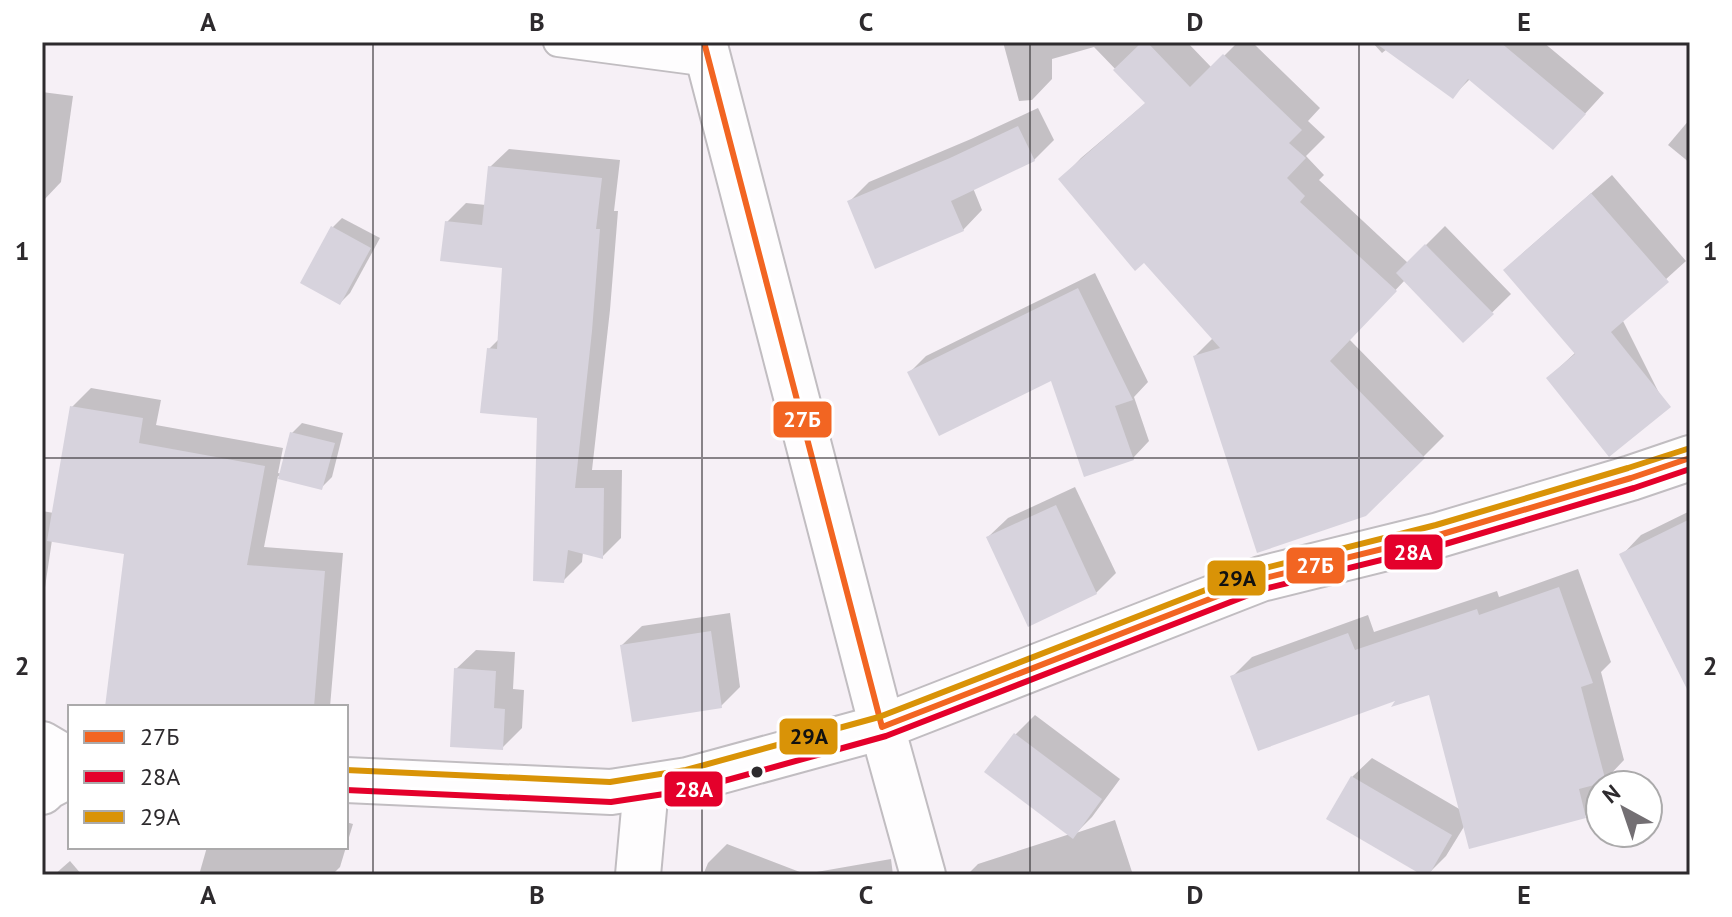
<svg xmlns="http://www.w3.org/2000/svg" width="1732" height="917" font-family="'PT Sans',sans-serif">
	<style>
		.shadow { fill: #0003 }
		.building { fill: #d7d3dd }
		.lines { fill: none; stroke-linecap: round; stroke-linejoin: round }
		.service-casing { stroke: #c1bdc1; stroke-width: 32 }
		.minor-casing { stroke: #c1bdc1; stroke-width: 48 }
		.tertiary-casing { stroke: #c1bdc1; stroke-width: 48 }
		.service { stroke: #fefdfe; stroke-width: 28 }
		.minor { stroke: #fefdfe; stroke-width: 44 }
		.tertiary { stroke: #fefdfe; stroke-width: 44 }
		.bus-1-casing { stroke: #fff; stroke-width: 12 }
		.bus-2-casing { stroke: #fff; stroke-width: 12 }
		.bus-3-casing { stroke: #fff; stroke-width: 12 }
		.bus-1 { stroke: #f26522; stroke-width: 6 }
		.bus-2 { stroke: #e4002b; stroke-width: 6 }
		.bus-3 { stroke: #d99307; stroke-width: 6 }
		.grid { fill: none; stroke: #2d2a2d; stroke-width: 2; stroke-opacity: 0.55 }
		.bus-dot { fill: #2d2a2d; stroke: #fff; stroke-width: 3 }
		.line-badge { stroke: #fff; stroke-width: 3 }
		.badge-label { font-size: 22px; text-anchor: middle; font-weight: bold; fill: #fff }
		.pale-badge-label { font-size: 22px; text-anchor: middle; font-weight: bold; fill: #111 }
		.neatline { fill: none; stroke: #2d2a2d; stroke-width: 3 }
		.grid-label { font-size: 26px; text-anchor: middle; font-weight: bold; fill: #2d2a2d }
	</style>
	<rect width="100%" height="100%" fill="#f6f0f6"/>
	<g class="shadow">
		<polygon points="1003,42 1187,42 1212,68 1238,42 1252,42 1320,108 1308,121 1325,137 1306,156 1324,175 1319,180 1408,263 1445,226 1511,294 1464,340 1405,280 1349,339 1444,436 1365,515 1195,356 1213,338 1144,261 1061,179 1081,158 1147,102 1094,47 1052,59 1052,79 1032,100 1019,101"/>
		<polygon points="1372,42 1543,42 1604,93 1572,128 1470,79 1453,96 1387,49 1382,53"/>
		<polygon points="42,92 73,96 61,182 42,202"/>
		<polygon points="1038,108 1054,140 1034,160 973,188 982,210 963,230 849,202 869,182 971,139"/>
		<polygon points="1690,119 1690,163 1668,145"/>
		<polygon points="509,149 620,160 614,211 618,211 610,310 592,470 622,470 621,538 602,557 583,552 582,562 563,581 539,417 489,349 499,339 504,266 447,222 466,203 486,205 490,167"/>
		<polygon points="1612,175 1686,261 1622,319 1665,405 1548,378 1576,352 1505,270 1525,251"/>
		<polygon points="342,218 380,238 350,293 340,303 333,227"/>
		<polygon points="1095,273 1148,382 1134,397 1149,441 1133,458 1053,378 910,372 926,356"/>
		<polygon points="91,388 161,400 156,425 283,448 278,473 282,474 292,433 302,423 343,433 332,477 322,487 278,476 264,547 343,553 330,707 107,707 127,552 52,540 42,608 42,511 54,513 72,407"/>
		<polygon points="1075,487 1116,573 1096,593 988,537 1008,518"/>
		<polygon points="1690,511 1690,626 1622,555 1641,535"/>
		<polygon points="1578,569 1611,662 1601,672 1624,760 1605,780 1601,781 1600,801 1585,816 1465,825 1446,856 1427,875 1352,777 1372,758 1461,810 1431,692 1399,697 1233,676 1252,657 1368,615 1374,632 1497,591 1499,597"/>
		<polygon points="730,613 740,687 721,706 622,645 642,626"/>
		<polygon points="476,650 515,652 513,689 524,690 522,728 502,748 456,669"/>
		<polygon points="1035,715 1120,779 1092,817 1076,833 1115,820 1133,875 967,875 978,864 1070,834 986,772 1016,734"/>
		<polygon points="346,822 353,824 340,867 332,875 199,875 207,847 346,847"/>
		<polygon points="727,844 805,874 891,859 893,875 703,875 708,863"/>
		<polygon points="70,861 82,875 54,875"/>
	</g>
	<g class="building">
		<polygon points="1142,42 1147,42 1190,87 1223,54 1302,130 1289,143 1306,158 1287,178 1305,196 1300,202 1397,291 1330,361 1425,458 1366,516 1257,553 1193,356 1220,348 1144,263 1135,271 1058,179 1145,103 1113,70"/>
		<polygon points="1374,42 1500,42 1586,114 1553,150 1468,79 1453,99"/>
		<polygon points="1018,126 1035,161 951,201 964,231 875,269 847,201 950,158"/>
		<polygon points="488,166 602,178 596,229 600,229 592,331 575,488 604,488 603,559 568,550 564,583 533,581 537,418 480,413 487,348 497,349 502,268 440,261 445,221 482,225"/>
		<polygon points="1591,193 1669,282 1611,332 1671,407 1609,457 1546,378 1575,354 1503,270"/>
		<polygon points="331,226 371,248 340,305 300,283"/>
		<polygon points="1425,244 1494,314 1463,343 1396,273"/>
		<polygon points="1078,288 1133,400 1115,406 1134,460 1084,477 1051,381 939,436 907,372"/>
		<polygon points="70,406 143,418 139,443 265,466 247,565 325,571 314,707 105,707 124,554 47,541"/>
		<polygon points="290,432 335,443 322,490 278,479"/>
		<polygon points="1056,505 1097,594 1028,627 986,537"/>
		<polygon points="1690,519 1690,695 1619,554"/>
		<polygon points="1559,587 1593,683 1581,687 1606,782 1579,789 1586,818 1469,849 1429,695 1391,707 1395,701 1258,751 1230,676 1348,633 1355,650 1477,609 1479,615"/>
		<polygon points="711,631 722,708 632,722 620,645"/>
		<polygon points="454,668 496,671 494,708 505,709 503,750 450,747"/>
		<polygon points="1014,733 1102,799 1073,839 984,772"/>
		<polygon points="1351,776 1452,835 1429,875 1422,875 1326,819"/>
	</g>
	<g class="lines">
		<g class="service-casing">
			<polyline id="service" points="558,42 709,62"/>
		</g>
		<g class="minor-casing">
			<g id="minor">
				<polyline points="704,42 882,727 923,875"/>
				<polyline points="42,744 59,754 70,764"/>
				<polyline points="638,875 646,787"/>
			</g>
		</g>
		<g class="tertiary-casing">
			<g id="tertiary">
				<polyline points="346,780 611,792 688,780 882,727 1261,579 1439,535 1631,478 1690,458"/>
				<polyline points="42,792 47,787 70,775"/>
			</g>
		</g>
		<use href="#service" class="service"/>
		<use href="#minor" class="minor"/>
		<use href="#tertiary" class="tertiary"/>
		<g class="bus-1-casing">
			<polyline id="bus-1" points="704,42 882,727 1261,579 1439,535 1631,478 1690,458"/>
		</g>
		<g class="bus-2-casing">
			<polyline id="bus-2" points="346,790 611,802 691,790 886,736 1264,589 1442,545 1634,488 1690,469"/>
		</g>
		<g class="bus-3-casing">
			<polyline id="bus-3" points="346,770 610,782 686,770 879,717 1257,570 1436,525 1628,468 1687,449"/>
		</g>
		<use href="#bus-1" class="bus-1"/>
		<use href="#bus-2" class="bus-2"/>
		<use href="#bus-3" class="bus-3"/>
	</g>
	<path class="grid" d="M373,42V875M702,42V875M1030,42V875M1359,42V875M42,458H1690"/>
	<circle class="bus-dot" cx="757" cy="772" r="7"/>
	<g class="line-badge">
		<rect x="772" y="400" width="61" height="39" rx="8" fill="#f26522"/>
		<rect x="1383" y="533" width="61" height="38" rx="8" fill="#e4002b"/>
		<rect x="1285" y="546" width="61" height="39" rx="8" fill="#f26522"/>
		<rect x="1206" y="559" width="61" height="38" rx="8" fill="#d99307"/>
		<rect x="778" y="717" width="61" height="39" rx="8" fill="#d99307"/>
		<rect x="663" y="770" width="61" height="38" rx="8" fill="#e4002b"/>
	</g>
	<g class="badge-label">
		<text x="802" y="427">27Б</text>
		<text x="1413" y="560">28А</text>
		<text x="1315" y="573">27Б</text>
		<text x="694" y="797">28А</text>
	</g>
	<g class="pale-badge-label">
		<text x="1237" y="586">29А</text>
		<text x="809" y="744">29А</text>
	</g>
	<rect width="1732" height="917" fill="none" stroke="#ffffff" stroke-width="88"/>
	<rect x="68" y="705" width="280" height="144" fill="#ffffff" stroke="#abaaab" stroke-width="2"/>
	<rect x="84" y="731" width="40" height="12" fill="#f26522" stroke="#abaaab" stroke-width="2"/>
	<text x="140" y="745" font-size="24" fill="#2d2a2d">27Б</text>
	<rect x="84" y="771" width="40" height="12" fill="#e4002b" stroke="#abaaab" stroke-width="2"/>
	<text x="140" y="785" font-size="24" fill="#2d2a2d">28А</text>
	<rect x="84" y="811" width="40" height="12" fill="#d99307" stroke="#abaaab" stroke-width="2"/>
	<text x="140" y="825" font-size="24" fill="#2d2a2d">29А</text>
	<g transform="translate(1624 809) rotate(320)"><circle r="38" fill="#ffffff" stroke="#abaaab" stroke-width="2"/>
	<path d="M0-6L14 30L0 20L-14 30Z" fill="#736f73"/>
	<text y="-12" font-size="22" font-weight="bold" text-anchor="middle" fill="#2d2a2d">N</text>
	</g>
	<rect x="44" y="44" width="1644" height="829" class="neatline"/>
	<g class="grid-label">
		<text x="208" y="31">A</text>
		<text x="537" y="31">B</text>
		<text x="866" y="31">C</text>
		<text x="1195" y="31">D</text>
		<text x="1524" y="31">E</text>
		<text x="22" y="260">1</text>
		<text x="1710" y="260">1</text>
		<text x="22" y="675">2</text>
		<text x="1710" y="675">2</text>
		<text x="208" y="904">A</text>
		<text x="537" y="904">B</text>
		<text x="866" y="904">C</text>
		<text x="1195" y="904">D</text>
		<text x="1524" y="904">E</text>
	</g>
</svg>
